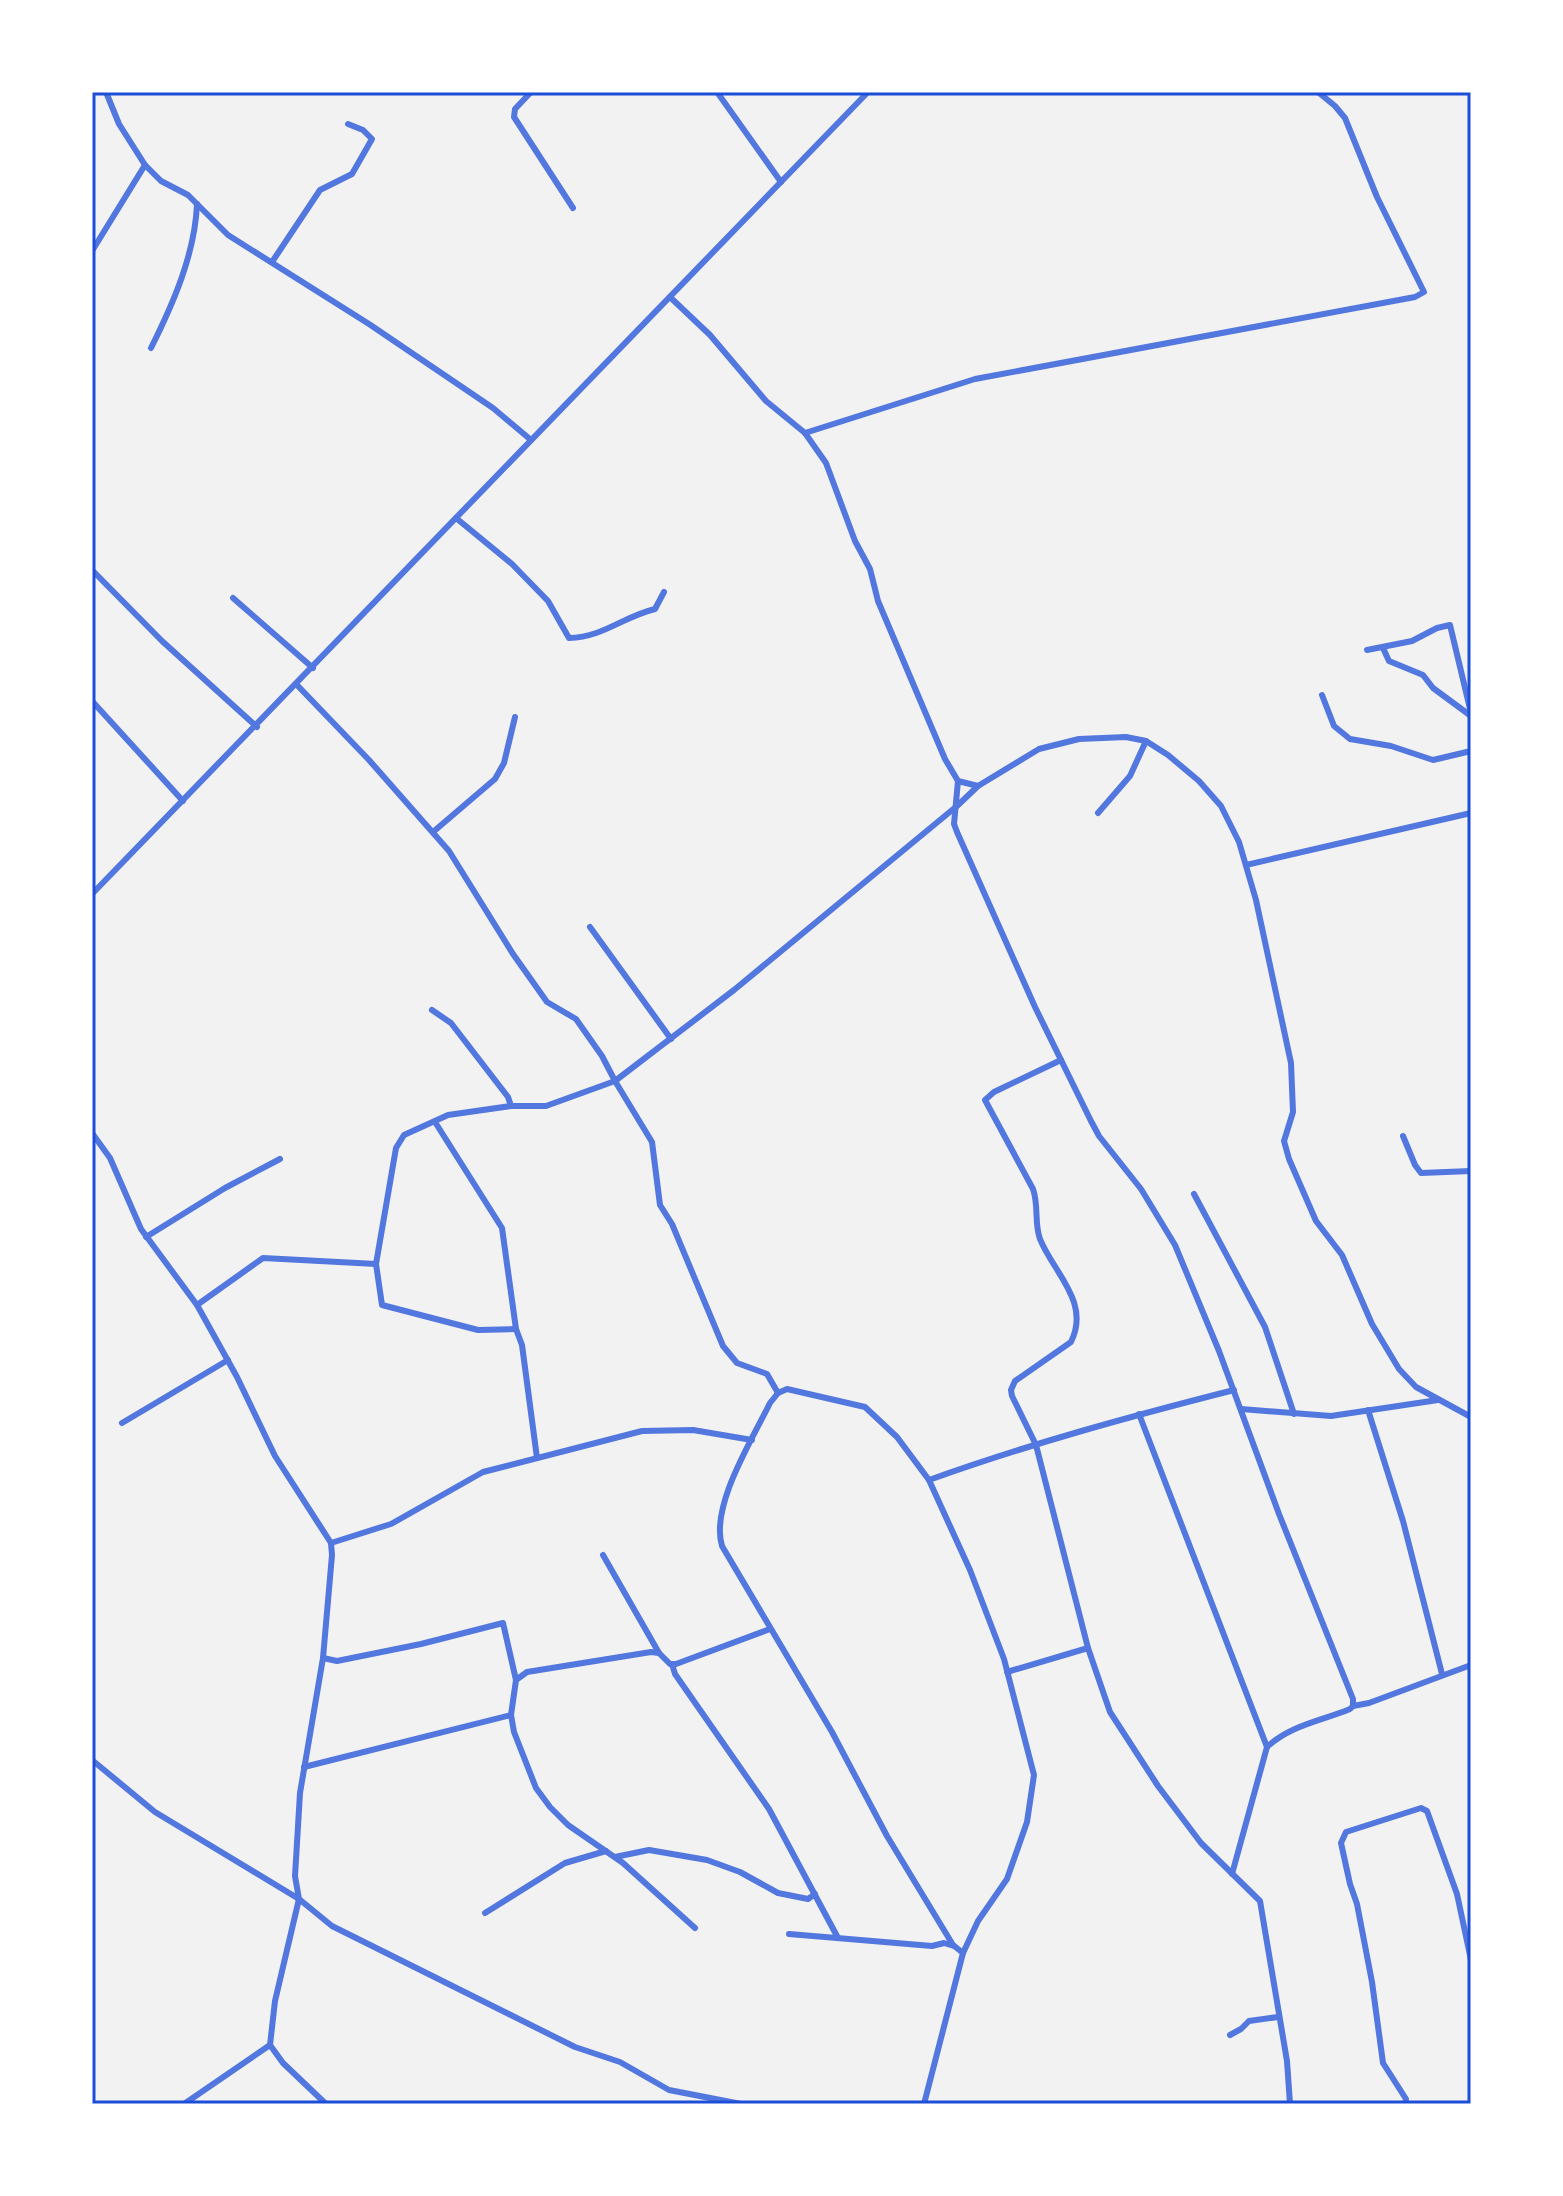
<svg xmlns="http://www.w3.org/2000/svg" width="1563" height="2196" font-family="'PT Sans',sans-serif">
	<style>
		.lines { fill: none; stroke-linecap: round; stroke-linejoin: round }
		.minor { stroke: #5277de; stroke-width: 6 }
		.neatline { fill: none; stroke: #1d4ed8; stroke-width: 3 }
	</style>
	<rect width="100%" height="100%" fill="#f2f2f2"/>
	<g class="lines">
		<g class="minor">
			<polyline points="106,92 119,124 145,165 161,181 188,195 228,235 369,324 493,408 531,440"/>
			<polyline points="531,92 515,109 514,117 573,208"/>
			<polyline points="717,92 781,182"/>
			<polyline points="92,251 145,165"/>
			<polyline points="272,262 320,190 352,174 372,139 363,130 348,124"/>
			<polyline points="671,298 710,335 766,401 805,433 826,463 855,541 870,569 878,601 945,759 958,781 978,786 1039,749 1079,739 1126,737 1146,741 1168,755 1199,781 1221,806 1239,842 1256,900 1291,1063 1293,1112 1284,1141 1289,1159 1316,1221 1342,1255 1372,1324 1399,1369 1416,1387 1471,1417"/>
			<path d="M151,348C173,304 195,254 197,204"/>
			<polyline points="805,433 975,379 1415,297 1424,292 1377,197 1345,118 1335,106 1318,92"/>
			<path d="M456,518L512,564L548,601L569,638C604,637 622,617 655,609L664,592"/>
			<polyline points="92,570 162,641 257,727"/>
			<polyline points="233,598 313,668"/>
			<polyline points="1383,648 1389,661 1423,675 1433,688 1471,716"/>
			<polyline points="1367,650 1412,641 1437,628 1450,625 1471,713"/>
			<polyline points="1322,695 1334,726 1350,739 1391,746 1433,760 1471,751"/>
			<polyline points="92,701 183,801"/>
			<path d="M958,781L954,824L957,832L1035,1007L1091,1121L1099,1136L1141,1189L1175,1245L1219,1351L1279,1514L1353,1699V1706L1350,1709C1321,1721 1291,1725 1267,1747L1232,1874"/>
			<polyline points="1098,813 1130,776 1146,741"/>
			<polyline points="433,832 495,779 504,763 515,717"/>
			<polyline points="1246,865 1471,813"/>
			<polyline points="92,894 868,92"/>
			<polyline points="590,927 671,1039"/>
			<polyline points="432,1010 451,1023 508,1097 511,1106"/>
			<path d="M1061,1060L994,1092L985,1100L1033,1189C1039,1206 1034,1223 1040,1239C1053,1272 1091,1302 1071,1342L1015,1381L1011,1390L1012,1396L1036,1445L1088,1648L1110,1712L1158,1786L1201,1843L1260,1901L1287,2061L1290,2104"/>
			<polyline points="435,1122 502,1228 516,1329 522,1345 537,1458"/>
			<polyline points="92,1133 110,1158 141,1229 197,1305 237,1377 275,1456 331,1543 332,1555 323,1658 300,1793 295,1876 299,1899 275,2001 270,2045 184,2104"/>
			<polyline points="1403,1136 1415,1165 1421,1173 1471,1171"/>
			<polyline points="1194,1194 1265,1327 1294,1414"/>
			<polyline points="146,1237 225,1188 280,1159"/>
			<polyline points="376,1264 382,1305 478,1330 516,1329"/>
			<polyline points="197,1305 263,1258 376,1264 396,1148 404,1135 448,1115 511,1106 546,1106 615,1081 602,1056 576,1019 547,1002 513,954 449,851 369,760 297,685"/>
			<polyline points="778,1393 767,1374 737,1363 723,1346 672,1224 660,1205 652,1142 615,1081 734,990 957,806 978,786"/>
			<polyline points="1241,1409 1331,1416 1438,1400"/>
			<polyline points="1368,1410 1403,1521 1442,1674"/>
			<polyline points="1139,1414 1267,1747"/>
			<polyline points="122,1423 228,1360"/>
			<polyline points="331,1543 391,1524 483,1472 642,1431 693,1430 752,1440"/>
			<polyline points="603,1555 659,1653"/>
			<polyline points="323,1658 337,1661 421,1644 503,1623 516,1680"/>
			<polyline points="672,1664 675,1674 769,1809 838,1938"/>
			<polyline points="1007,1672 1088,1648"/>
			<polyline points="1353,1706 1369,1703 1471,1665"/>
			<polyline points="92,1760 155,1812 299,1899 332,1926 575,2047 620,2062 669,2090 741,2104"/>
			<polyline points="304,1767 511,1715"/>
			<polyline points="615,1857 649,1850 707,1860 740,1872 778,1893 808,1899 815,1894"/>
			<polyline points="485,1913 565,1863 606,1851"/>
			<polyline points="695,1928 623,1863 568,1825 550,1807 536,1788 514,1732 511,1715 516,1680 527,1672 651,1652 659,1653 670,1664 676,1664 770,1629"/>
			<polyline points="789,1934 932,1946 944,1943 954,1946"/>
			<path d="M963,1953L953,1945L887,1836L832,1732L722,1546C710,1506 752,1440 770,1403L778,1393L787,1389L865,1407L897,1437L929,1480C1029,1444 1132,1416 1234,1390"/>
			<polyline points="1230,2035 1241,2029 1249,2021 1278,2017"/>
			<polyline points="270,2045 283,2063 326,2104"/>
			<polyline points="924,2104 963,1953 978,1921 1007,1879 1027,1822 1034,1775 1004,1659 970,1570 929,1480"/>
			<polyline points="1405,2104 1406,2099 1383,2063 1372,1982 1357,1904 1350,1884 1341,1843 1346,1832 1421,1808 1427,1811 1457,1894 1471,1960"/>
		</g>
	</g>
	<rect width="1563" height="2196" fill="none" stroke="#ffffff" stroke-width="188"/>
	<rect x="94" y="94" width="1375" height="2008" class="neatline"/>
</svg>
